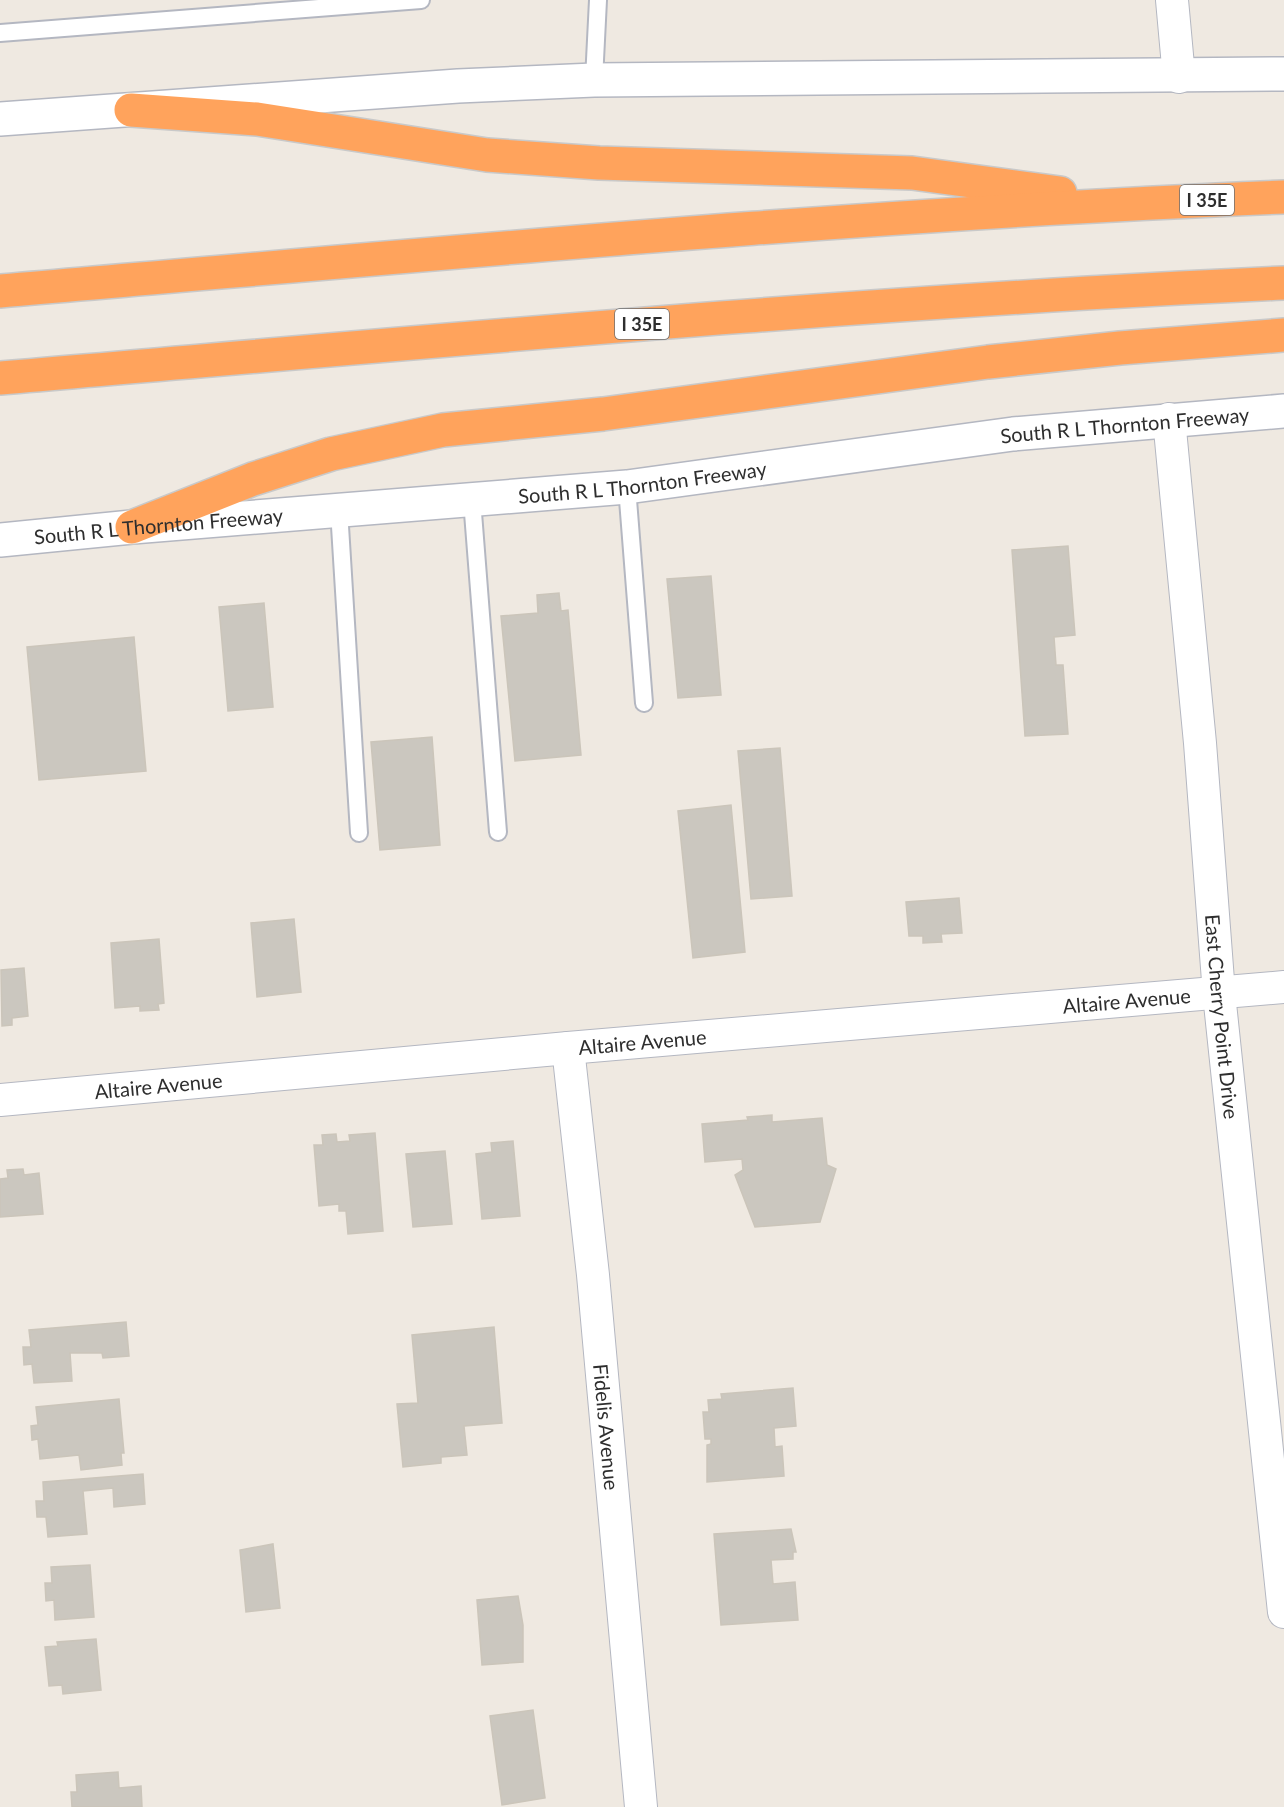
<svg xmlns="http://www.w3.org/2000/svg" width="1284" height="1807" font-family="Lato,sans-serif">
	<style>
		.building { fill: #cbc7bf; stroke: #cbc5ba; stroke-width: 1.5 }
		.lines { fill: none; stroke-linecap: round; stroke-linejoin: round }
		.lane-casing { stroke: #b4b7c1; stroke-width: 20 }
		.street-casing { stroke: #b4b7c1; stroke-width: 34 }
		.secondary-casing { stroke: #b4b7c1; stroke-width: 36 }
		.highway-casing { stroke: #c9c9c9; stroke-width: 36 }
		.lane { stroke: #fff; stroke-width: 16 }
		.street { stroke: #fff; stroke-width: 32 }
		.secondary { stroke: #fff; stroke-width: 33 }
		.highway { stroke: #ffa35c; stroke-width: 33 }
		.labels { text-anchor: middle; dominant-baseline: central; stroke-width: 4.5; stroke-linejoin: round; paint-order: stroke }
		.shield { fill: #fff; stroke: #6d6d6d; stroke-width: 1.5 }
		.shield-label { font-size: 18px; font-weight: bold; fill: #2e2e2e }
		.street-label { font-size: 20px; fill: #2e2e2e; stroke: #fff }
	</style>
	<rect width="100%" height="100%" fill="#efe9e1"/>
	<g class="building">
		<polygon points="1068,546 1075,635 1054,637 1056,665 1063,665 1068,734 1025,736 1012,550"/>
		<polygon points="711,576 721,695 678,698 667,579"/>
		<polygon points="559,593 561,611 568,610 581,755 515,761 501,616 538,613 537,595"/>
		<polygon points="264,603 273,707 228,711 219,607"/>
		<polygon points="134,637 146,771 39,780 27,647"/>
		<polygon points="432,737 440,845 380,850 371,742"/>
		<polygon points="780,748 792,896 751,899 738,751"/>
		<polygon points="731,805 745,952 693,958 678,811"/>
		<polygon points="959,898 962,933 941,934 942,942 923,943 923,936 909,936 906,902"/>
		<polygon points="294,919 301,992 257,997 251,923"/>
		<polygon points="159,939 164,1003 158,1004 159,1010 140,1011 140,1006 115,1008 111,943"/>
		<polygon points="24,968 28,1016 12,1018 12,1025 2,1026 1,970"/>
		<polygon points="772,1115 772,1122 822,1118 827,1165 836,1169 820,1222 755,1227 735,1175 743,1170 742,1159 705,1162 702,1124 748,1120 747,1117"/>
		<polygon points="375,1133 383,1231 348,1234 346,1211 339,1211 339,1204 319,1206 314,1145 323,1145 322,1135 336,1134 337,1142 350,1141 349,1135"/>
		<polygon points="513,1141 520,1216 482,1219 476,1154 492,1152 491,1143"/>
		<polygon points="445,1151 452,1224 413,1227 406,1154"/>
		<polygon points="23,1169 24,1175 39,1173 43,1214 0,1217 0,1179 8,1178 7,1170"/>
		<polygon points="126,1322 129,1356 103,1358 102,1353 70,1353 72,1381 34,1383 32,1364 24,1365 23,1347 31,1347 29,1330"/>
		<polygon points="494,1327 502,1423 464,1426 467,1455 441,1457 441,1463 403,1467 397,1404 418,1403 412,1335"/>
		<polygon points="793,1388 796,1426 774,1428 775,1447 782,1446 784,1476 707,1482 707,1445 711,1444 711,1439 705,1439 703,1412 709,1412 708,1400 722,1399 721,1394"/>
		<polygon points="119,1399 124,1453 121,1453 122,1465 81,1470 79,1455 40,1459 38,1439 32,1440 31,1426 38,1425 36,1407"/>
		<polygon points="143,1474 145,1504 114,1507 113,1488 83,1491 87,1534 48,1537 46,1517 37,1517 36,1501 44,1501 43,1482"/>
		<polygon points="791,1529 796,1552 793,1552 793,1559 771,1560 773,1584 795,1582 798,1620 721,1625 714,1534"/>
		<polygon points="273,1544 280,1608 246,1612 240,1550"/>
		<polygon points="90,1565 94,1617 55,1620 54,1600 46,1601 45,1583 52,1583 51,1567"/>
		<polygon points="518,1596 523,1625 523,1662 482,1665 477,1600"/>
		<polygon points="96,1639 101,1690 63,1694 62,1685 49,1686 45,1647 58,1646 57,1642"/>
		<polygon points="533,1710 545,1798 502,1805 490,1716"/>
		<polygon points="118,1772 119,1788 141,1786 142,1807 72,1807 71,1792 77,1792 76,1775"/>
	</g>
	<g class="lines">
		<g class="lane-casing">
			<g id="lane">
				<polyline points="0,33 421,0"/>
				<polyline points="594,80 598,0"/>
				<polyline points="627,487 644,703"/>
				<polyline points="472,500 498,832"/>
				<polyline points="339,510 359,833"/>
			</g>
		</g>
		<g class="street-casing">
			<g id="street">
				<polyline points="1172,0 1179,77"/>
				<path id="s1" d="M1169,419L1200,743L1219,994L1284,1612"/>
				<path id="s2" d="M568,1048L593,1275L641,1807"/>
				<path id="s3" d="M0,1100L568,1048L1284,987"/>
			</g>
		</g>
		<g class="secondary-casing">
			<g id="secondary">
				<polyline points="0,119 458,86 594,80 1284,74"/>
				<path id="s4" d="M0,540L132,527L627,487L1013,434L1284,411"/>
			</g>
		</g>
		<g class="highway-casing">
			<g id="highway">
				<polyline points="131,110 257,119 487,155 599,163 912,173 1060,193"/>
				<path d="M0,291C428,255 855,214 1284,197"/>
				<path d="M0,378C428,342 855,302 1284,283"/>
				<polyline points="132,527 253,479 331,454 443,430 603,414 988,362 1120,348 1284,335"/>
			</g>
		</g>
		<use href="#lane" class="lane"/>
		<use href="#street" class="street"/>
		<use href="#secondary" class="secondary"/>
		<use href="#highway" class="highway"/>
	</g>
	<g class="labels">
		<g class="shield">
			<rect x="1180" y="185" width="54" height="30" rx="4.5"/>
			<rect x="615" y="309" width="54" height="30" rx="4.5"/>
		</g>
		<g class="shield-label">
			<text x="1207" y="200">I 35E</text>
			<text x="642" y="324">I 35E</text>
		</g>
		<g class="street-label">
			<text stroke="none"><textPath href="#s4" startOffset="1131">South R L Thornton Freeway</textPath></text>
			<text stroke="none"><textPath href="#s4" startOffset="645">South R L Thornton Freeway</textPath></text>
			<text stroke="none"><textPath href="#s4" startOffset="159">South R L Thornton Freeway</textPath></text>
			<text stroke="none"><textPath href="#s3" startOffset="1131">Altaire Avenue</textPath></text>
			<text stroke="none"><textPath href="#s1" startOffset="600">East Cherry Point Drive</textPath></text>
			<text stroke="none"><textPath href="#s3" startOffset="645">Altaire Avenue</textPath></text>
			<text stroke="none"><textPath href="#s3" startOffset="159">Altaire Avenue</textPath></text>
			<text stroke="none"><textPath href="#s2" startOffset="381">Fidelis Avenue</textPath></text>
		</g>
	</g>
</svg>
